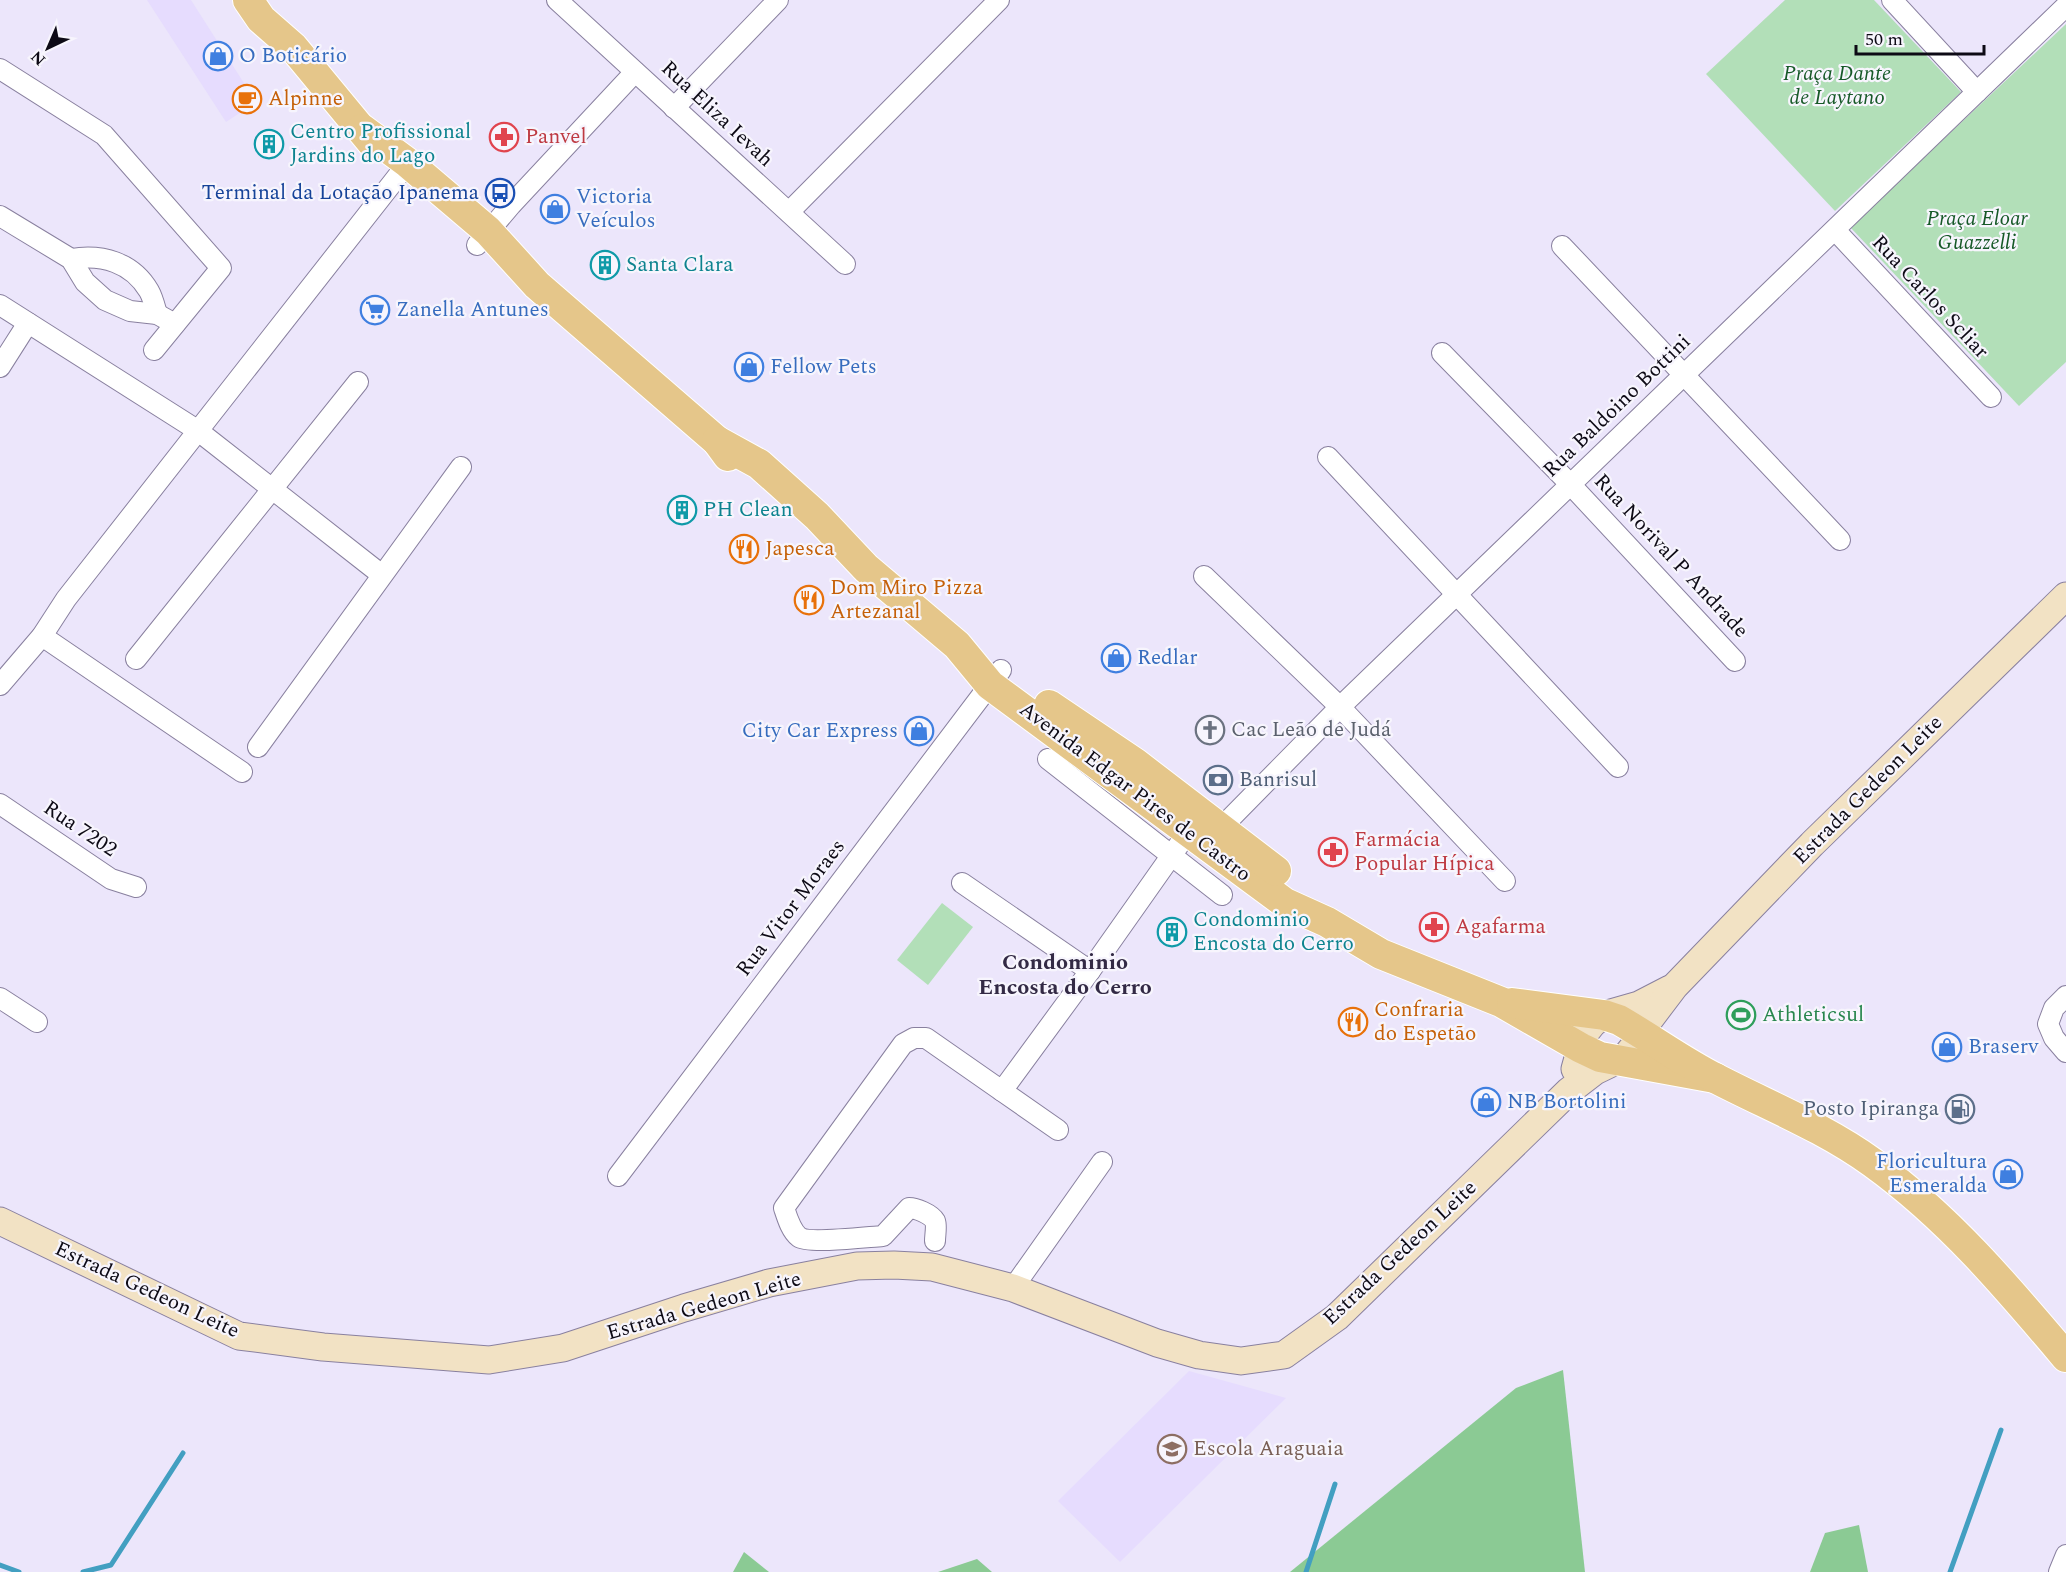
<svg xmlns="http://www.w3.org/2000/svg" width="2066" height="1572" font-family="Spectral,serif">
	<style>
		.built { fill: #e6dcfe }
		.green { fill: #b2dfb8 }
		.forest { fill: #8bca94 }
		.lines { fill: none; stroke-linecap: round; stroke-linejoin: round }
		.stream { stroke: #429fc1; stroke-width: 5 }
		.street-casing { stroke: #89809f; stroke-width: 22 }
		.secondary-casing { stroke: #89809f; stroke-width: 29 }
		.primary-casing { stroke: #fff; stroke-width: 32 }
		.street { stroke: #fff; stroke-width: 20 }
		.secondary { stroke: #f2e2c4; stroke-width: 27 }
		.primary { stroke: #e5c68a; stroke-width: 30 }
		.labels { text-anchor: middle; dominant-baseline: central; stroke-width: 4.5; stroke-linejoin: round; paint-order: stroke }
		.shop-label { font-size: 21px; fill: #366cbe; stroke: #f7f5fd; text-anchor: start }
		.park-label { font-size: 21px; font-style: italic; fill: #165927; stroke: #f7f5fd }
		.food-label { font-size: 21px; fill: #c56008; stroke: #f7f5fd; text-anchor: start }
		.street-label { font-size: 21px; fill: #0d0a15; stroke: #f7f5fd }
		.culture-label { font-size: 21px; fill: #0d838f; stroke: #f7f5fd; text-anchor: start }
		.health-label { font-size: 21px; fill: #be3a42; stroke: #f7f5fd; text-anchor: start }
		.transit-label { font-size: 21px; fill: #164399; stroke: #f7f5fd; text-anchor: end }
		.worship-label { font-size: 21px; fill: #5b616d; stroke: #f7f5fd; text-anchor: start }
		.service-label { font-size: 21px; fill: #4e5e75; stroke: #f7f5fd; text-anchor: start }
		.leisure-label { font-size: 21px; fill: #27864d; stroke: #f7f5fd; text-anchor: start }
		.education-label { font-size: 21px; fill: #785e54; stroke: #f7f5fd; text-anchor: start }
		.neighbourhood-label { font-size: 22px; font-weight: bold; fill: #332a45; stroke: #f7f5fd }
	</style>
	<rect width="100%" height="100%" fill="#ece6fb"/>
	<g class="built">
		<polygon points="147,0 191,0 256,102 226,122"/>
		<polygon points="1189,1371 1286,1398 1120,1562 1058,1501"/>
	</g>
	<g class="green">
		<polygon points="1785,0 1874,0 1961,92 1835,211 1706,74"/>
		<polygon points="2066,24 2066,362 2019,406 1850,227"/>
		<polygon points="942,903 973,927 928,985 897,960"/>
	</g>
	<g class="forest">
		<polygon points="1563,1370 1585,1572 1290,1572 1516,1388"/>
		<polygon points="1859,1525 1868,1572 1810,1572 1825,1533"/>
		<polygon points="744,1552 769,1572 733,1572"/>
		<polygon points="977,1559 992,1572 938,1572"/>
	</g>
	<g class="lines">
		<g class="stream">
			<polyline points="0,1565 19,1572"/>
			<polyline points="83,1572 111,1565 183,1453"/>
			<polyline points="1306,1572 1335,1484"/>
			<polyline points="1950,1572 2001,1430"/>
		</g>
		<g class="street-casing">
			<g id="street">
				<polyline points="557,0 845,264"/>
				<polyline points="1892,0 1977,92"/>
				<polyline points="0,69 104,135 221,268 154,350"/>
				<polyline points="674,108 778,0"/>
				<polyline points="789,212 999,0"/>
				<polyline points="0,216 71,259 85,282 105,300 130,311 157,314 175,324"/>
				<polyline points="1835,230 1991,397"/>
				<polyline points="477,245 511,205 635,72"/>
				<polyline points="1562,246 1840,540"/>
				<path d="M71,259C102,254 132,262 149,291C153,298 155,307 157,314"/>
				<polyline points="0,305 197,430 382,575"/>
				<polyline points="1442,353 1571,485 1735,661"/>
				<polyline points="0,367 28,323"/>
				<polyline points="1328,457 1618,767"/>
				<polyline points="1204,576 1340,707 1505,881"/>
				<polyline points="42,636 242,772"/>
				<polyline points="136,659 358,382"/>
				<polyline points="0,685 42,636 66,599 408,163"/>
				<polyline points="258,747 461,467"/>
				<polyline points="1048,759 1222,895"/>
				<polyline points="0,804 111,879 136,887"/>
				<polyline points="1212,837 1340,707 2066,6"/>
				<polyline points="962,883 1090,971"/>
				<polyline points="2066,996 2054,1008 2048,1024 2054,1038 2066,1052"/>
				<polyline points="0,998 37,1022"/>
				<polyline points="1002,1091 1058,1130"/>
				<polyline points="618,1176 1001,670"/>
				<path d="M935,1241C935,1235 937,1226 935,1221C931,1214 916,1208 909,1208L883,1236C867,1237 809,1244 799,1237C791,1231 787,1217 784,1208L903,1044L914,1038H926L1002,1091L1090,971L1188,832"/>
				<polyline points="1013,1288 1102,1162"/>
				<polyline points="2059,1572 2066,1555"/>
			</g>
		</g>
		<g class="secondary-casing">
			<g id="secondary">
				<polyline points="1575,1069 1585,1033 1593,1023 1604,1015 1639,1005 1670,989"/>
				<polyline points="0,1221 239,1336 323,1347 489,1360 563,1348 684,1308 769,1283 857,1266 894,1265 932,1267 1013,1288 1157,1343 1199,1355 1241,1361 1284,1355 1337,1317 1569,1091 1595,1071 1626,1056 1635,1045 1640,1032 1674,987 1812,844 2066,596"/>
			</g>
		</g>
		<g class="primary-casing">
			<g id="primary">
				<polyline points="248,0 261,19 293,47 374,145"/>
				<polyline points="362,129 408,163 488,231 537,285 717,441 728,456"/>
				<polyline points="717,441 759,464 817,516 866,568 957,645 990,685 1285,903 1327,922 1381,954 1501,1002 1581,1048 1600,1057 1715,1078"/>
				<polyline points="1049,705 1135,763 1276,871"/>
				<path d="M1512,1003L1604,1015L1619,1020C1652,1039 1683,1062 1717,1079C1769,1106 1825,1128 1873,1163C1948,1217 2007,1287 2066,1357"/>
			</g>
		</g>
		<use href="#street" class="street"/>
		<use href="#secondary" class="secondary"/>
		<use href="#primary" class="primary"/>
	</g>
	<defs>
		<g id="shop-ring" transform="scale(1.5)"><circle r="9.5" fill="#f7f5fd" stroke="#3f7fe0" stroke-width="1.5"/><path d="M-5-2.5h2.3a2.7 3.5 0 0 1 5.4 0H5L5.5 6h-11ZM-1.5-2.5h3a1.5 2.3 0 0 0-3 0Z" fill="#3f7fe0"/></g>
		<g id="cafe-ring" transform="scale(1.5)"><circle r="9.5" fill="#f7f5fd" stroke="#e8710a" stroke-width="1.5"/><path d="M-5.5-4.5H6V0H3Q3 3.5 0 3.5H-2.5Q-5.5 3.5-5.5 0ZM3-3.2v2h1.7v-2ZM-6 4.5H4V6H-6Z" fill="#e8710a"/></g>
		<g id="pharmacy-ring" transform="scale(1.5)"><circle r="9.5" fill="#f7f5fd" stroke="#e0444e" stroke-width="1.5"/><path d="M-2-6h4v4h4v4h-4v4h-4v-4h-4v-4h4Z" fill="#e0444e"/></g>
		<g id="building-ring" transform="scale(1.5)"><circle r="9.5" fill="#f7f5fd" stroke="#0f9aa8" stroke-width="1.5"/><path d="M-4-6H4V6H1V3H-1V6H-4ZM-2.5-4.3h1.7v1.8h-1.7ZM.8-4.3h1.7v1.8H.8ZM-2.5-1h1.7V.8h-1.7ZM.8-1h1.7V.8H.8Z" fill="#0f9aa8"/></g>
		<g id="bus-ring" transform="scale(1.5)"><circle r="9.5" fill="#f7f5fd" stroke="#1a4fb4" stroke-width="1.5"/><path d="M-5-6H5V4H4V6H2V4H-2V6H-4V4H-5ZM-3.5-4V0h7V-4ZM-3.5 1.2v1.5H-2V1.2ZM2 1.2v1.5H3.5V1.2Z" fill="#1a4fb4"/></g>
		<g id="supermarket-ring" transform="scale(1.5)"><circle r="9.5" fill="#f7f5fd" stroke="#3f7fe0" stroke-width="1.5"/><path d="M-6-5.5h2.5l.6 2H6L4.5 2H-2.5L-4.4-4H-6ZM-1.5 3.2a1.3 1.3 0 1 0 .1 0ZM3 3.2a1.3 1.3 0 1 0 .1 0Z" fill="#3f7fe0"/></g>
		<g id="restaurant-ring" transform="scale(1.5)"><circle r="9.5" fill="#f7f5fd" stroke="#e8710a" stroke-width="1.5"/><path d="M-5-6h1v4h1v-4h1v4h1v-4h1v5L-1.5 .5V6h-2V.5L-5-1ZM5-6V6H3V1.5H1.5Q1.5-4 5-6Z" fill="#e8710a"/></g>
		<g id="church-ring" transform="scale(1.5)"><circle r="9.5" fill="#f7f5fd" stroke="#6b7280" stroke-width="1.5"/><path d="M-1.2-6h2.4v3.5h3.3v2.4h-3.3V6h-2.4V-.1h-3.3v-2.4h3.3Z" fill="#6b7280"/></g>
		<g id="bank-ring" transform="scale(1.5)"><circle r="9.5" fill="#f7f5fd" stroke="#5c6f8a" stroke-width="1.5"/><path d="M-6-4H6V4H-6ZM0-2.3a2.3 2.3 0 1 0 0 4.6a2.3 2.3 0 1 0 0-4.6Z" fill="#5c6f8a"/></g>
		<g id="stadium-ring" transform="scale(1.5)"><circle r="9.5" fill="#f7f5fd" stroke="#2e9e5b" stroke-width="1.5"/><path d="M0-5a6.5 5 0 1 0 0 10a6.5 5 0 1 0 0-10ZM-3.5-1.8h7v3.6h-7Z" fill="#2e9e5b"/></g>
		<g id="fuel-ring" transform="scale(1.5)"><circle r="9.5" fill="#f7f5fd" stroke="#5c6f8a" stroke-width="1.5"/><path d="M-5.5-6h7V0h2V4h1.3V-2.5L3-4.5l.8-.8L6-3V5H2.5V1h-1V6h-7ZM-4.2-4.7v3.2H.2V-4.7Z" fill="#5c6f8a"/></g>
		<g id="school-ring" transform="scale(1.5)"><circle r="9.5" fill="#f7f5fd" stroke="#8d6e63" stroke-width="1.5"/><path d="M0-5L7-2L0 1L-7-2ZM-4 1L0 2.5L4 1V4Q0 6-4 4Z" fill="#8d6e63"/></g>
	</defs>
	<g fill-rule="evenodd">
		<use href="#shop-ring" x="218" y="56"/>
		<use href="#cafe-ring" x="247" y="99"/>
		<use href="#pharmacy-ring" x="504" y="137"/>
		<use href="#building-ring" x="269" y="144"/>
		<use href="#bus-ring" x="500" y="193"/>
		<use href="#shop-ring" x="555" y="209"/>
		<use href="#building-ring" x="605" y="265"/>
		<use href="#supermarket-ring" x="375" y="310"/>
		<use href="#shop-ring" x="749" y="367"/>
		<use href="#building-ring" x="682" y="510"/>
		<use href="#restaurant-ring" x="744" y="549"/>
		<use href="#restaurant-ring" x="809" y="600"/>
		<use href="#shop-ring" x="1116" y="658"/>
		<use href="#church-ring" x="1210" y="730"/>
		<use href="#shop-ring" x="919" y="731"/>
		<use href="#bank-ring" x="1218" y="780"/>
		<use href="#pharmacy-ring" x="1333" y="852"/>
		<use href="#pharmacy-ring" x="1434" y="927"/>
		<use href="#building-ring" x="1172" y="932"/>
		<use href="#stadium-ring" x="1741" y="1015"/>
		<use href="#restaurant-ring" x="1353" y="1022"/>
		<use href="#shop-ring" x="1947" y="1047"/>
		<use href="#shop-ring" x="1486" y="1102"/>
		<use href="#fuel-ring" x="1960" y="1109"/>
		<use href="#shop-ring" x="2008" y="1174"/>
		<use href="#school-ring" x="1172" y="1449"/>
	</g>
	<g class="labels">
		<g class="shop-label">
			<text x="239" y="56">O Boticário</text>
			<text x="576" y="197">Victoria<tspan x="576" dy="24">Veículos</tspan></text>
			<text x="396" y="310">Zanella Antunes</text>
			<text x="770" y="367">Fellow Pets</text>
			<text x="1137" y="658">Redlar</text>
			<text x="898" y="731" text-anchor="end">City Car Express</text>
			<text x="1968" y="1047">Braserv</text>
			<text x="1507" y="1102">NB Bortolini</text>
			<text x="1987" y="1162" text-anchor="end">Floricultura<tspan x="1987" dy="24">Esmeralda</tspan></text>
		</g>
		<g class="park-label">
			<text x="1837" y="74">Praça Dante<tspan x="1837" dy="24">de Laytano</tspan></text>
			<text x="1977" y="219">Praça Eloar<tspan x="1977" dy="24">Guazzelli</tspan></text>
		</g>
		<g class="food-label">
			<text x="268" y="99">Alpinne</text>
			<text x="765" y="549">Japesca</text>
			<text x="830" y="588">Dom Miro Pizza<tspan x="830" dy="24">Artezanal</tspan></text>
			<text x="1374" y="1010">Confraria<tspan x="1374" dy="24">do Espetão</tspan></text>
		</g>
		<g class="street-label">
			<text transform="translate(717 114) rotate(43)">Rua Eliza Ievah</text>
			<text transform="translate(1930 297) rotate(47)">Rua Carlos Scliar</text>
			<text transform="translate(1617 406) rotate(-44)">Rua Baldoino Bottini</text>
			<text transform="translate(1671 556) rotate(47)">Rua Norival P Andrade</text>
			<text transform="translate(1868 790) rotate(-45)">Estrada Gedeon Leite</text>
			<text transform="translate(1135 792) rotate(37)">Avenida Edgar Pires de Castro</text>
			<text transform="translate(80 829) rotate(34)">Rua 7202</text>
			<text transform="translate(791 908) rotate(-53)">Rua Vitor Moraes</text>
			<text transform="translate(1400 1253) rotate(-43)">Estrada Gedeon Leite</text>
			<text transform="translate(147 1290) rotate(25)">Estrada Gedeon Leite</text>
			<text transform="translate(704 1306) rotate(-16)">Estrada Gedeon Leite</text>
		</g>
		<g class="culture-label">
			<text x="290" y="132">Centro Profissional<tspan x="290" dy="24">Jardins do Lago</tspan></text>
			<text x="626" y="265">Santa Clara</text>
			<text x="703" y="510">PH Clean</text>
			<text x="1193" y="920">Condominio<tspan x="1193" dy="24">Encosta do Cerro</tspan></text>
		</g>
		<g class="health-label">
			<text x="525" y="137">Panvel</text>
			<text x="1354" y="840">Farmácia<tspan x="1354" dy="24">Popular Hípica</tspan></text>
			<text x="1455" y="927">Agafarma</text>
		</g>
		<g class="transit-label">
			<text x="479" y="193">Terminal da Lotação Ipanema</text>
		</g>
		<g class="worship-label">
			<text x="1231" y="730">Cac Leão de Judá</text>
		</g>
		<g class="service-label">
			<text x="1239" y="780">Banrisul</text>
			<text x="1939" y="1109" text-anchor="end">Posto Ipiranga</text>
		</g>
		<g class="leisure-label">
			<text x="1762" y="1015">Athleticsul</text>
		</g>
		<g class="education-label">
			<text x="1193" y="1449">Escola Araguaia</text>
		</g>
		<g class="neighbourhood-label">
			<text x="1065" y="962">Condominio<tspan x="1065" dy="25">Encosta do Cerro</tspan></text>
		</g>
	</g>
	<g transform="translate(48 48) rotate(224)" stroke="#f7f5fd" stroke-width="4.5" paint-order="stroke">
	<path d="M0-4.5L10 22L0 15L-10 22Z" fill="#0d0a15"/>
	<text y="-9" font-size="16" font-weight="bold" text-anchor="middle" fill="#0d0a15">N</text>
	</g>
	<path d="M1856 45v9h128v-9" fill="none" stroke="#0d0a15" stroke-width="3"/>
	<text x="1865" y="45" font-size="18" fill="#0d0a15" stroke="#f7f5fd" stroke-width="4.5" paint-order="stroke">50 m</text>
</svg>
